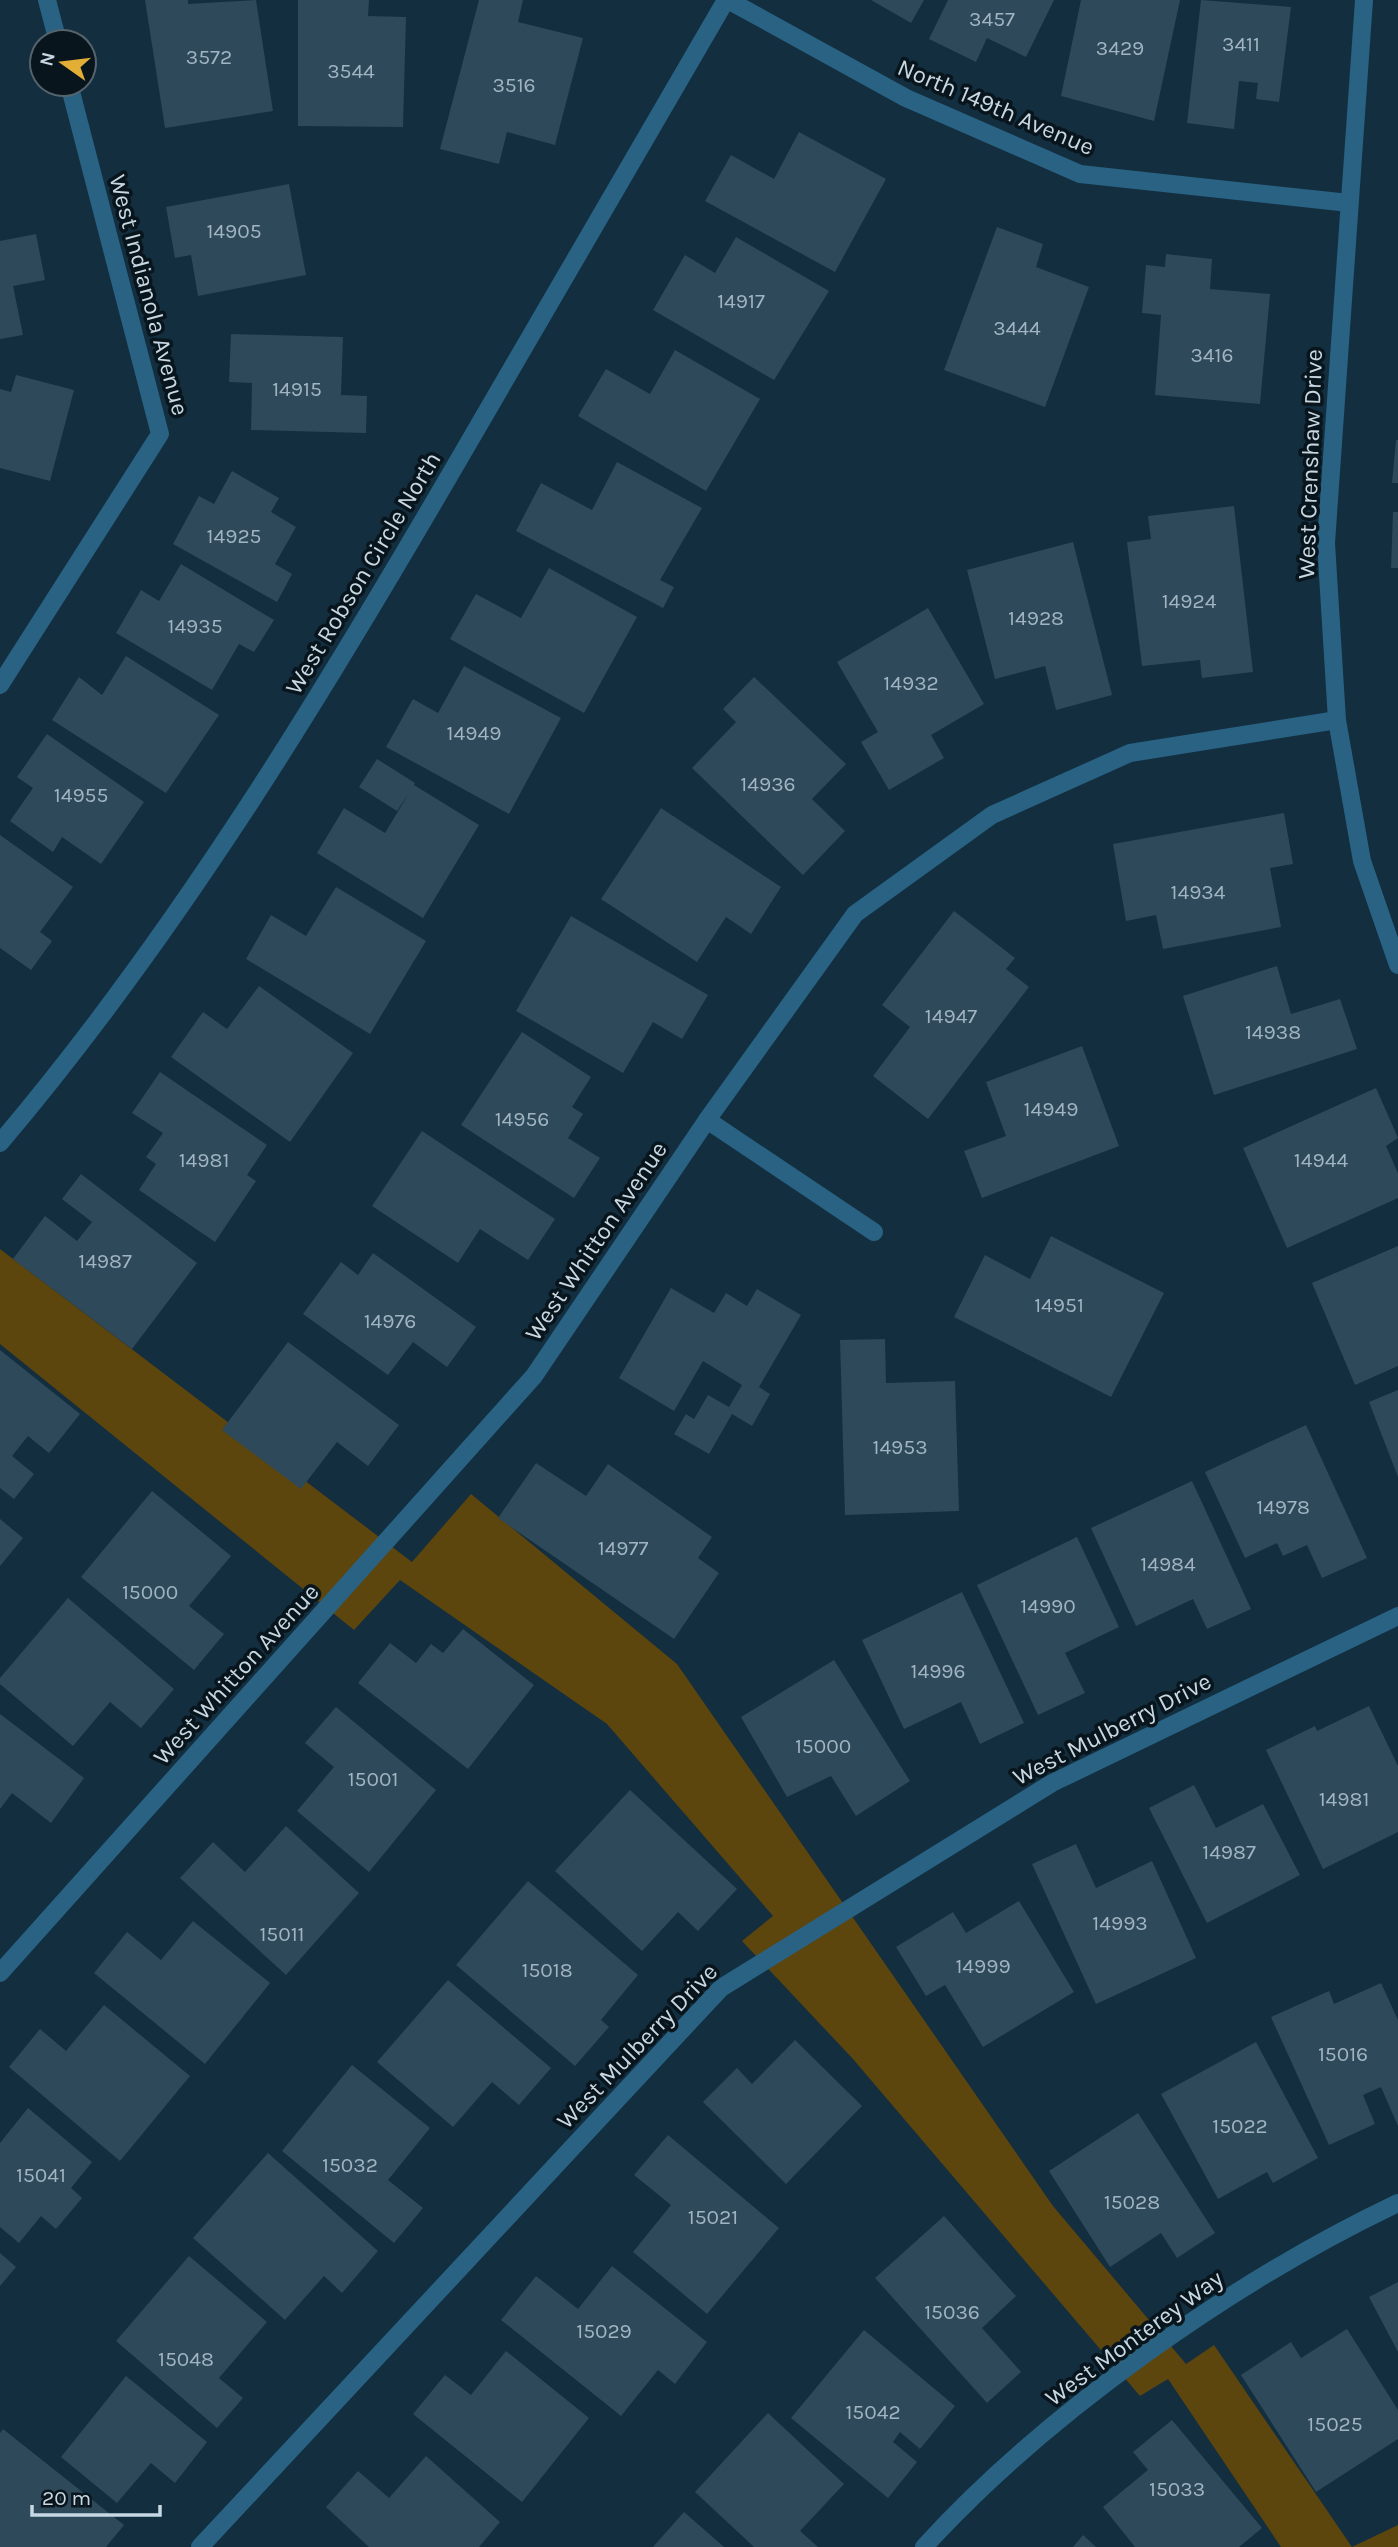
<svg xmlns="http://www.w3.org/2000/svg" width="1398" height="2547" font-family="Karla,sans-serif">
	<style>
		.green { fill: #5d450e }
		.building { fill: #2d495a }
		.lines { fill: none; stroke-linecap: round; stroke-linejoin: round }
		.minor { stroke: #296283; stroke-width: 18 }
		.labels { text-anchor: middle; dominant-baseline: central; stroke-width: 7; stroke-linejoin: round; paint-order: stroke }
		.number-label { font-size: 21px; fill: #a1b4c1 }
		.street-label { font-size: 24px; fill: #c8d8e3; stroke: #09151c }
	</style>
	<rect width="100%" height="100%" fill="#122e3f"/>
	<polygon class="green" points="0,1249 412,1562 471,1494 677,1664 1053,2206 1186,2364 1214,2345 1352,2547 1398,2525 1398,2547 1281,2547 1168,2379 1140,2396 853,2059 742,1941 773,1916 607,1724 400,1580 354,1630 0,1344"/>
	<g class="building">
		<polygon points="145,0 188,0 188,4 256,0 273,111 165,128"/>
		<polygon points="298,0 369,0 368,16 406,17 403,127 298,126"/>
		<polygon points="479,0 523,0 518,22 583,38 555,145 507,132 499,164 440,149"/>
		<polygon points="871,0 924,0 911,23"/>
		<polygon points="948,0 1054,0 1026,57 987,38 976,62 929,39"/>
		<polygon points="1081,0 1180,0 1154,121 1061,96"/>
		<polygon points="1201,0 1291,7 1279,102 1256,99 1258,83 1239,81 1234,129 1187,123"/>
		<polygon points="799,132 886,179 835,272 705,201 731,155 774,179"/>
		<polygon points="289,184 306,275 198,296 191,255 175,258 166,207"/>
		<polygon points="997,227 1043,244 1036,267 1089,287 1045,407 944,370"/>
		<polygon points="36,234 45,280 13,286 23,335 0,339 0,241"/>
		<polygon points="736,237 829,291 774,380 653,310 685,255 715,273"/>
		<polygon points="1166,254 1212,259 1210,289 1270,294 1260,404 1155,395 1161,315 1142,313 1146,265 1165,267"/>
		<polygon points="231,334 343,337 341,395 367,396 366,433 251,430 252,383 229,382"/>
		<polygon points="675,350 760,399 706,491 578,416 606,369 650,394"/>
		<polygon points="16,375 74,390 50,481 0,468 0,389 11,392"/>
		<polygon points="1396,440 1398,440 1398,483 1392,483"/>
		<polygon points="617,462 702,508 660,580 674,587 663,608 516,531 541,483 592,510"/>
		<polygon points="232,471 279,498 271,512 296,527 275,564 292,574 277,602 173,544 199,496 214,504"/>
		<polygon points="1234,506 1253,672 1202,678 1200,660 1142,666 1127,542 1151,539 1148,516"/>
		<polygon points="1393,512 1398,512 1398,568 1391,568"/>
		<polygon points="1073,542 1112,695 1056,710 1045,666 995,679 967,570"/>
		<polygon points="181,564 274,620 254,652 239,644 212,690 116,633 141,590 159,601"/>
		<polygon points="549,568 637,617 584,713 450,639 476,594 521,618"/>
		<polygon points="928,608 984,704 931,735 944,758 889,790 861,742 878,732 837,662"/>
		<polygon points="126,656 219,715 166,793 52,720 79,677 102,695"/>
		<polygon points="464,666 561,718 509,814 386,747 413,699 438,713"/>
		<polygon points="754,677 846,764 812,799 845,831 803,875 692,768 736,722 723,709"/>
		<polygon points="47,734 144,802 101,864 62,837 53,852 10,821 33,788 17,777"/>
		<polygon points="377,759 415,783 414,785 479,825 423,918 317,853 344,808 385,833 409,793 397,811 359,787"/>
		<polygon points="661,808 781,887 751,934 726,917 697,962 601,899"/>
		<polygon points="1284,813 1293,864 1270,868 1281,927 1163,949 1156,915 1126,921 1113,844"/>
		<polygon points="0,835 73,887 40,932 52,941 31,970 0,948"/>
		<polygon points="336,887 426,941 370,1034 246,959 271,915 306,936"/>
		<polygon points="954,911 1015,958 1006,969 1029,987 928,1119 873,1076 910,1027 882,1005"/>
		<polygon points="571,916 708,995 682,1039 653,1022 623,1073 516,1011"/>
		<polygon points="1277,966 1291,1014 1340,999 1357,1049 1214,1095 1183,996"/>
		<polygon points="259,986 353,1053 290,1142 171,1057 203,1012 227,1029"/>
		<polygon points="522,1032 591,1077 572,1107 583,1114 568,1138 600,1158 574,1198 461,1125"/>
		<polygon points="1082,1046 1119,1146 982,1198 964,1151 1006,1136 986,1082"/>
		<polygon points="160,1072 267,1145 247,1175 256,1181 215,1242 139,1190 156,1164 146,1157 163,1133 132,1113"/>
		<polygon points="1376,1088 1398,1138 1386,1146 1398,1173 1398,1198 1287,1248 1243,1148"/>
		<polygon points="422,1131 555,1219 528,1260 480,1229 458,1263 372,1206"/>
		<polygon points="81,1174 197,1263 132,1349 13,1259 45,1216 77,1241 92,1222 62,1199"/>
		<polygon points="1051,1236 1164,1293 1111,1397 954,1317 985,1255 1030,1279"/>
		<polygon points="1398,1246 1398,1366 1355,1385 1312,1283"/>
		<polygon points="373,1253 476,1327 447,1367 413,1342 388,1375 303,1314 341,1262 358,1275"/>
		<polygon points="671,1288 714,1313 726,1293 747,1306 757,1289 801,1315 759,1387 770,1394 752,1426 732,1414 709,1454 674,1434 686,1414 694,1419 708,1395 729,1407 742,1385 703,1361 674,1411 619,1378"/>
		<polygon points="885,1339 886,1383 955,1381 959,1511 845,1515 840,1340"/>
		<polygon points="288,1342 399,1425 368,1466 337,1442 301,1489 222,1430"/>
		<polygon points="0,1350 80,1414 49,1453 28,1436 12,1456 34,1474 14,1499 0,1488"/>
		<polygon points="1398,1390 1398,1477 1369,1402"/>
		<polygon points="1306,1425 1367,1558 1322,1578 1307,1545 1283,1556 1277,1543 1245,1558 1205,1472"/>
		<polygon points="536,1463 586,1496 608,1464 712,1537 698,1558 719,1573 674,1639 498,1518"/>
		<polygon points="1192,1481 1251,1609 1207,1629 1193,1599 1136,1626 1091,1528"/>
		<polygon points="152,1491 231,1556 189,1606 224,1634 194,1670 81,1577"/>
		<polygon points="0,1519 23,1538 0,1566"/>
		<polygon points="1077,1537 1119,1627 1065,1653 1085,1693 1038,1715 977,1585"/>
		<polygon points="962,1592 1024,1723 980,1744 961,1702 904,1729 862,1640"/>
		<polygon points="68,1598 174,1689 141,1728 110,1702 73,1746 0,1684 0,1678"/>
		<polygon points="463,1629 534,1685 468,1769 358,1683 390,1643 416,1663 431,1644 443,1653"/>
		<polygon points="834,1660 910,1781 856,1816 831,1776 787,1797 741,1717"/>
		<polygon points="1369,1706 1398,1766 1398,1832 1323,1869 1266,1750 1315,1726 1317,1731"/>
		<polygon points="336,1707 436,1790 369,1872 297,1811 334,1767 305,1743"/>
		<polygon points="0,1714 84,1778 51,1823 12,1793 0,1809"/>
		<polygon points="1194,1785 1216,1828 1263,1804 1300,1875 1207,1923 1149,1808"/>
		<polygon points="630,1790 737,1889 698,1931 678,1912 642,1951 555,1871"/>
		<polygon points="286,1826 359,1893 286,1975 180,1878 213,1842 245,1872"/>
		<polygon points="1076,1844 1096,1888 1152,1861 1196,1958 1096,2004 1032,1864"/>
		<polygon points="528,1881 638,1975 601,2020 609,2027 575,2066 456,1965"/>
		<polygon points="1019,1901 1074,1992 983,2047 945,1985 926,1996 896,1947 953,1912 966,1933"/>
		<polygon points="193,1921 270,1983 205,2064 94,1973 127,1932 161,1960"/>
		<polygon points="448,1980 551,2068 519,2105 492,2082 453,2127 377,2062"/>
		<polygon points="1381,1983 1398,2020 1398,2126 1381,2087 1363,2095 1375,2124 1329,2145 1271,2017 1329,1991 1334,2004"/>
		<polygon points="104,2005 190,2076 120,2161 9,2067 40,2029 66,2051"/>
		<polygon points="795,2040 862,2106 786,2184 703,2102 737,2068 752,2084"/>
		<polygon points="1256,2042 1318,2158 1273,2183 1267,2172 1218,2199 1161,2094"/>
		<polygon points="352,2065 430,2128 388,2180 423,2208 394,2243 282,2151"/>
		<polygon points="28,2108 92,2162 71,2188 82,2198 56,2229 41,2216 19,2243 0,2227 0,2143"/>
		<polygon points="1138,2113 1215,2233 1177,2258 1161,2233 1110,2267 1049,2171"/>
		<polygon points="668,2135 779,2228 707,2314 633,2252 671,2205 634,2175"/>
		<polygon points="268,2153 378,2251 342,2293 324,2276 285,2320 193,2238"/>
		<polygon points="944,2216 1016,2296 982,2328 1021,2372 987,2403 875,2278"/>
		<polygon points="0,2253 16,2267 0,2286"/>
		<polygon points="189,2256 267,2322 219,2378 243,2398 217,2428 116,2341"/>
		<polygon points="612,2266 707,2342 675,2384 658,2370 621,2416 501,2320 536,2276 578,2309"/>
		<polygon points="1398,2282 1398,2352 1369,2297"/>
		<polygon points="1347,2329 1398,2410 1398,2439 1316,2492 1241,2375 1291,2342 1301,2358"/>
		<polygon points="864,2330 955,2406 920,2449 900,2432 893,2442 917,2462 888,2498 791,2418"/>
		<polygon points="506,2351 589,2418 522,2502 413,2414 445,2375 471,2395"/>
		<polygon points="126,2376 207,2442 175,2483 151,2463 117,2503 61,2457"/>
		<polygon points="768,2413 844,2484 800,2531 818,2547 754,2547 695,2492"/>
		<polygon points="1172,2420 1262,2528 1239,2547 1135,2547 1103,2507 1148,2470 1133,2452"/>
		<polygon points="3,2429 124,2525 106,2547 0,2547 0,2433"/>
		<polygon points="426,2456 500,2522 479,2547 369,2547 326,2507 358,2471 389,2498"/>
		<polygon points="684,2512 724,2547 653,2547"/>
		<polygon points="1083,2535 1096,2547 1073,2547"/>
	</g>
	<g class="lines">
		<g class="minor">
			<polyline points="47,0 58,42"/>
			<polyline points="728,0 906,98 1080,174 1349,203"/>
			<polyline points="1364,0 1326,543 1337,720 1362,861 1398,965"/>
			<polyline points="0,685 160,434 69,84"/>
			<polyline points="707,1120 874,1232"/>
			<path d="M0,1143C182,928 328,685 469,442C555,295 640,147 726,0"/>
			<polyline points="0,1973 534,1376 707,1120 855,914 992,815 1130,753 1337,720"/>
			<polyline points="200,2547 721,1988 1052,1783 1398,1616"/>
			<path d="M924,2547C1046,2413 1234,2281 1398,2203"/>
		</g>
	</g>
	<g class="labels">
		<g class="number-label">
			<text x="992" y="19">3457</text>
			<text x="1241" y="44">3411</text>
			<text x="1120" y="48">3429</text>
			<text x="209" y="57">3572</text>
			<text x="351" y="71">3544</text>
			<text x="514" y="85">3516</text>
			<text x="234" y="231">14905</text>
			<text x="741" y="301">14917</text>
			<text x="1017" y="328">3444</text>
			<text x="1212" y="355">3416</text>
			<text x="297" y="389">14915</text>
			<text x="234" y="536">14925</text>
			<text x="1189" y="601">14924</text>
			<text x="1036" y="618">14928</text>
			<text x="195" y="626">14935</text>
			<text x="911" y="683">14932</text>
			<text x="474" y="733">14949</text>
			<text x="768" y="784">14936</text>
			<text x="81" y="795">14955</text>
			<text x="1198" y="892">14934</text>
			<text x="951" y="1016">14947</text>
			<text x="1273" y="1032">14938</text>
			<text x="1051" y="1109">14949</text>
			<text x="522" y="1119">14956</text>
			<text x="204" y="1160">14981</text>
			<text x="1321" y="1160">14944</text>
			<text x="105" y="1261">14987</text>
			<text x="1059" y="1305">14951</text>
			<text x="390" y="1321">14976</text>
			<text x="900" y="1447">14953</text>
			<text x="1283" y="1507">14978</text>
			<text x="623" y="1548">14977</text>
			<text x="1168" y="1564">14984</text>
			<text x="150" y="1592">15000</text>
			<text x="1048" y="1606">14990</text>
			<text x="938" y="1671">14996</text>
			<text x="823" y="1746">15000</text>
			<text x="373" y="1779">15001</text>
			<text x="1344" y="1799">14981</text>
			<text x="1229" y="1852">14987</text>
			<text x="1120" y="1923">14993</text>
			<text x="282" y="1934">15011</text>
			<text x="983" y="1966">14999</text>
			<text x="547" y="1970">15018</text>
			<text x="1343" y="2054">15016</text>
			<text x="1240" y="2126">15022</text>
			<text x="350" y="2165">15032</text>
			<text x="41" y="2175">15041</text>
			<text x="1132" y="2202">15028</text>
			<text x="713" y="2217">15021</text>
			<text x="952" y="2312">15036</text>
			<text x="604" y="2331">15029</text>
			<text x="186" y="2359">15048</text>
			<text x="873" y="2412">15042</text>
			<text x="1335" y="2424">15025</text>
			<text x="1177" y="2489">15033</text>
		</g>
		<g class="street-label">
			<text transform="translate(996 107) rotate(23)">North 149th Avenue</text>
			<text transform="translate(149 295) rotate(75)">West Indianola Avenue</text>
			<text transform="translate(1310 464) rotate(-88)">West Crenshaw Drive</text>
			<text transform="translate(363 573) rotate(-59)">West Robson Circle North</text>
			<text transform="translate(596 1241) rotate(-56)">West Whitton Avenue</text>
			<text transform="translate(236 1674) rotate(-48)">West Whitton Avenue</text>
			<text transform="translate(1112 1729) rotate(-27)">West Mulberry Drive</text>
			<text transform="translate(637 2046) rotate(-46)">West Mulberry Drive</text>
			<text transform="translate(1134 2338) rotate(-36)">West Monterey Way</text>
		</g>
	</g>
	<g transform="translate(63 63) rotate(284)"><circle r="33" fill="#09151c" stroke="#55636c" stroke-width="2"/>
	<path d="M0-5L12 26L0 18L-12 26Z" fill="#e3ae35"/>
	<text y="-10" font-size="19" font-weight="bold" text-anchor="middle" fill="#c8d8e3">N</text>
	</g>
	<path d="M32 2505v10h128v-10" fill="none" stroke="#c8d8e3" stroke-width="3.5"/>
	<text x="42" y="2505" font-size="21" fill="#c8d8e3" stroke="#09151c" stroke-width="5" paint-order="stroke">20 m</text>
</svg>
